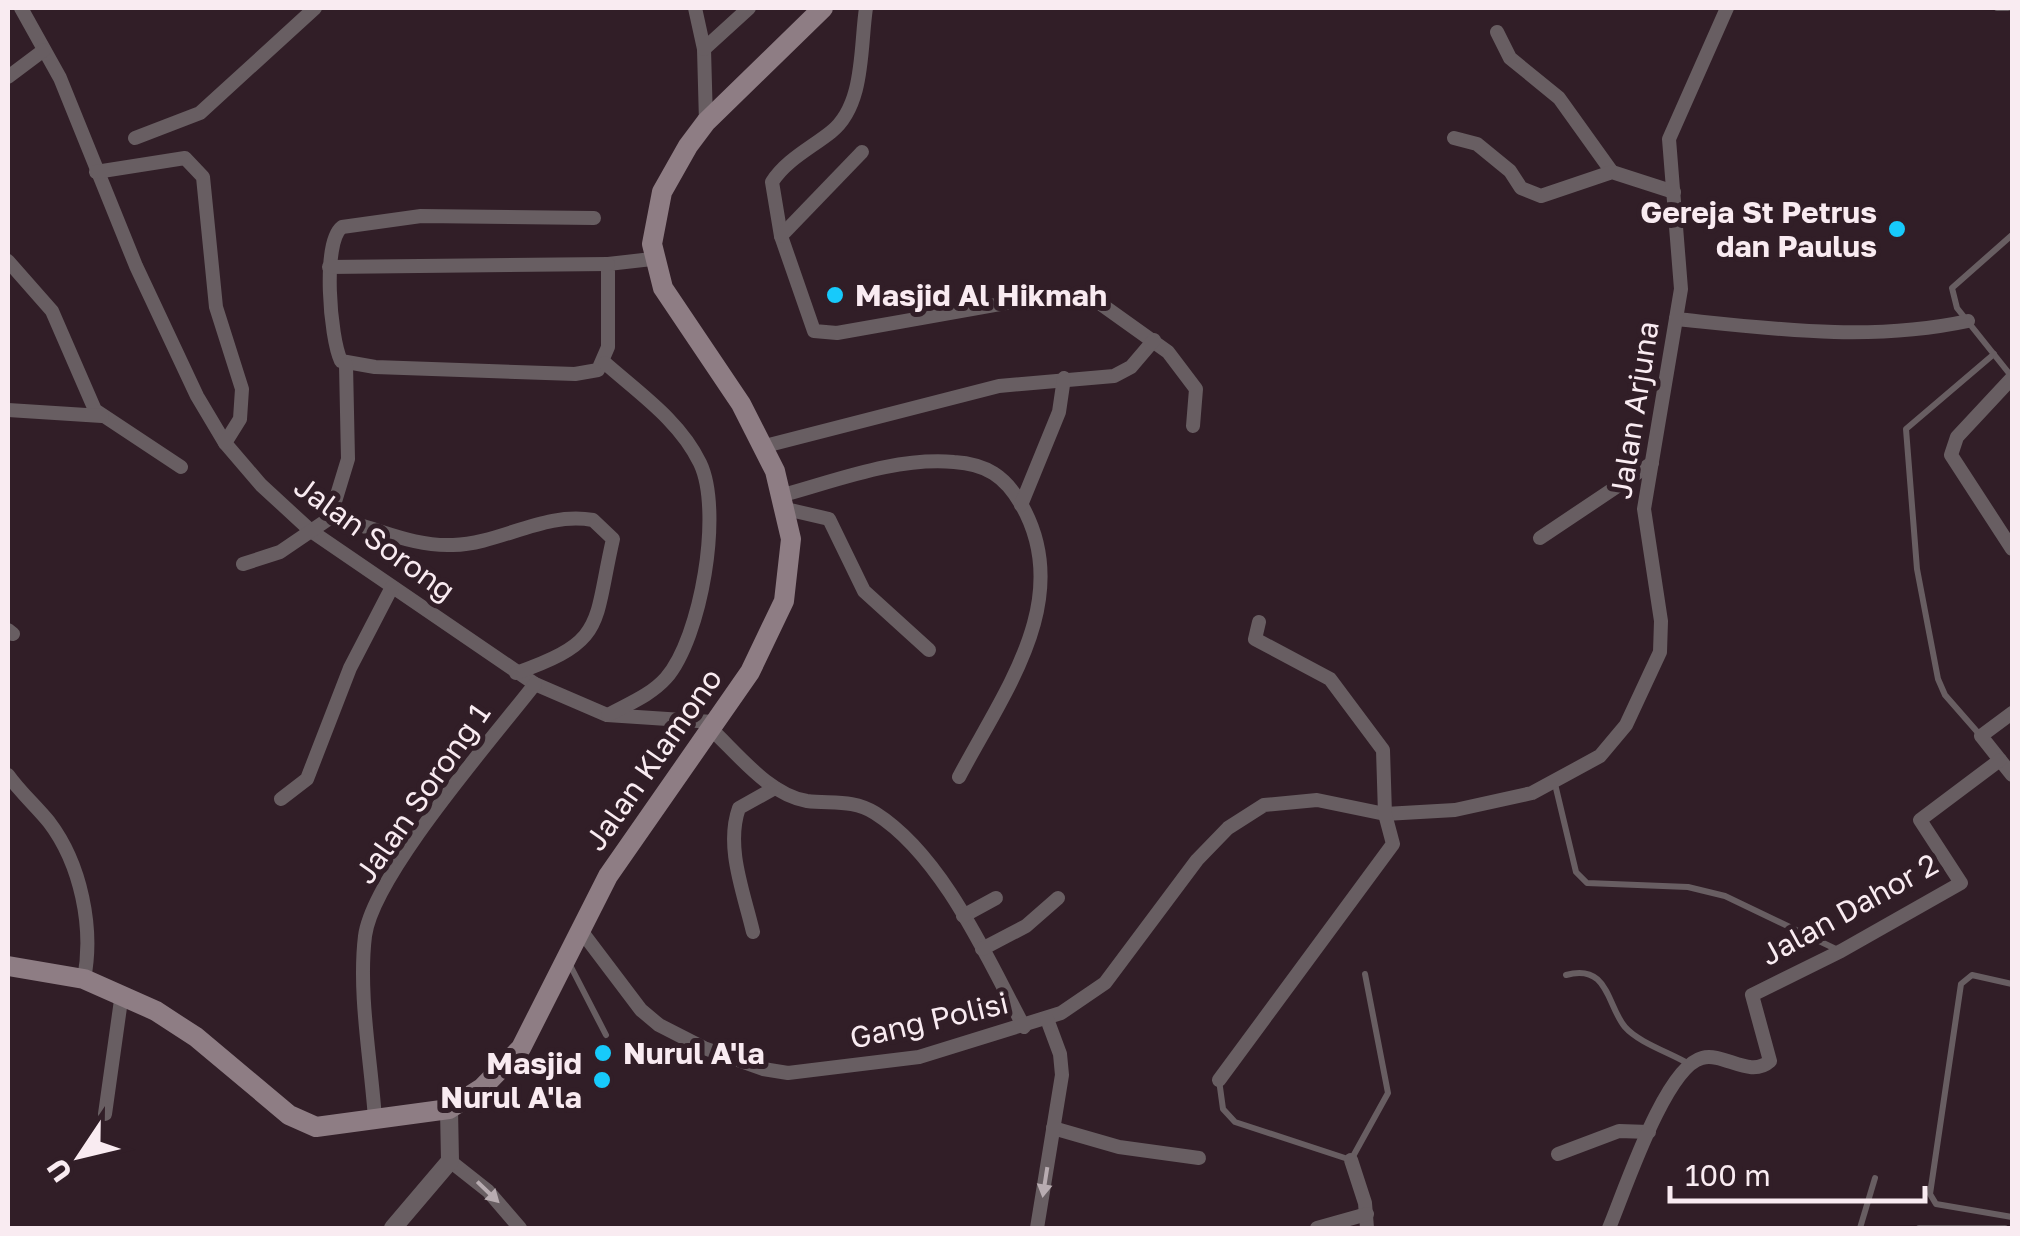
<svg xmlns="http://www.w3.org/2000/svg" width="2020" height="1236" font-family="'Golos Text',sans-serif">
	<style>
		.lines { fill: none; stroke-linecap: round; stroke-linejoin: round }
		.service { stroke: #685e62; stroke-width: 6 }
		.minor { stroke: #685e62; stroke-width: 14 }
		.tertiary { stroke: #685e62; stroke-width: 18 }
		.secondary { stroke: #8e7d84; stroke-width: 20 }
		.oneway { fill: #b8acb1 }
		.poi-dot { fill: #17cafb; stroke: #311e27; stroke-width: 4 }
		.labels { text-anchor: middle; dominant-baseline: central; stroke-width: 10; stroke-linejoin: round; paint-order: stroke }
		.poi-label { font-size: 30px; font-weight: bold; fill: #f9ebf1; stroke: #311e27; text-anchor: end }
		.street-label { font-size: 30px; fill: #f9ebf1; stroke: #311e27 }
	</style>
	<rect width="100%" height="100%" fill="#311e27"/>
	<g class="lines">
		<g class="service">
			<polyline points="1997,8 2008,8"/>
			<polyline points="2012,377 1957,308 1952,288 2012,235"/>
			<polyline points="1980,735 1945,695 1938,679 1917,569 1906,429 1994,354"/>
			<polyline points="1555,784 1576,872 1587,883 1688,887 1725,896 1840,951"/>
			<polyline points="570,965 606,1035"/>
			<path d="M1566,975C1609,963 1607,1006 1625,1027C1639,1043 1671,1053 1689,1064"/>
			<polyline points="2012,984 1972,975 1961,984 1930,1194 1936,1204 2012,1217"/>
			<polyline points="1219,1080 1223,1109 1235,1122 1351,1160 1388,1093 1365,974"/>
			<polyline points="1860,1228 1875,1178"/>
			<polyline points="1919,1228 2005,1228"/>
		</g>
		<g class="minor">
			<polyline points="21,8 60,78 136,266 197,396 225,443 261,485 311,531 535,684 607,715 713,722"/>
			<polyline points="695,8 704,49 706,122"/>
			<path d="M866,8C860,47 865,105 831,132C811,148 786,160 772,182L781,236L814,331L837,333L1052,295L1098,302L1168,352L1196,389L1193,426"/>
			<polyline points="1497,32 1510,58 1559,98 1612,172"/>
			<polyline points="704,49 749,8"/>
			<polyline points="8,77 44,50"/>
			<polyline points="135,138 200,113 315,8"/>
			<polyline points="1454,138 1477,144 1510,171 1521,188 1541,196 1612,172 1674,192"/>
			<polyline points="96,172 185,158 203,177 216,307 242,389 240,419 225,443"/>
			<path d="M594,218L421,216L342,227C322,242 330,338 341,361L375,367L575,374L598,370L608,347V264L652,259"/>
			<polyline points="781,236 862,152"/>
			<polyline points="8,261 52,311 95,410 181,467"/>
			<polyline points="329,267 608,264"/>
			<path d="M1676,319C1774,329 1870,342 1968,321"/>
			<path d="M605,363C639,393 680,421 700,463C723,511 701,638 666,678C651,695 628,704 608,715"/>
			<polyline points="2012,378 1957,437 1951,455 2012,549"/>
			<polyline points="8,410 102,416"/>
			<polyline points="765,446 999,386 1114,376 1131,367 1154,340"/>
			<path d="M783,495C838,480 896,457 954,462C986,464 1005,476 1021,504C1076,599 1003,693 959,777"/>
			<polyline points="1021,505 1059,412 1064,378"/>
			<polyline points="786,509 829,519 864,591 929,650"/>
			<polyline points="330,518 348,459 346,365"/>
			<polyline points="1540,538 1652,463"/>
			<path d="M243,564L280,552L330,518C373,525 409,547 453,545C500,544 545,511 593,520L613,539C593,626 607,641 516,673"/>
			<polyline points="8,630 13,634"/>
			<polyline points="2012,713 1981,736 2012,775"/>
			<path d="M710,728C737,753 769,795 807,801C831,804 853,799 875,813C943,856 987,958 1024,1027"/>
			<path d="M8,775C20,792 36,806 49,822C81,864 94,928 84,979"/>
			<polyline points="281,799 307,779 350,668 392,587"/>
			<polyline points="963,916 996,898"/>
			<polyline points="579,928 641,1010 659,1025 704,1048 763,1069 788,1073 919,1057 1061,1013 1105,983 1197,860 1228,828 1264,805 1317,800 1385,814 1455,810 1532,793 1600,756 1626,725 1660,652 1661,621 1644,509 1681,289 1669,139 1727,8"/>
			<path d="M753,932C744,893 725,847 739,808L775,788"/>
			<polyline points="982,949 1026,926 1058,898"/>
			<polyline points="1219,1080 1393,844 1385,814 1383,750 1330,679 1255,639 1259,622"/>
			<polyline points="105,1114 122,993"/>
			<path d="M375,1119C371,1060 358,994 365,936C373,875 493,738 535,684"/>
			<polyline points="1053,1128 1119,1147 1199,1158"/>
			<polyline points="1558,1154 1619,1131 1649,1132"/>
			<polyline points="1351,1160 1365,1203 1367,1228"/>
			<polyline points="450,1161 488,1191 520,1228"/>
			<polyline points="1037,1228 1062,1075 1060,1054 1047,1019"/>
			<polyline points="1317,1228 1367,1214"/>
			<path d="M1609,1228C1624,1193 1665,1067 1702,1058C1724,1052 1750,1079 1770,1061L1752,995L1841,951L1961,883L1920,820L2000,760"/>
		</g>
		<polyline class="tertiary" points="393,1228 450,1161 449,1109"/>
		<polyline class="secondary" points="8,966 84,979 156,1011 196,1037 289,1115 316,1127 449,1109 482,1088 521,1048 608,876 750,672 784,601 791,539 775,471 741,404 663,288 652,244 662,192 688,146 706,122 823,8"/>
	</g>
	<defs><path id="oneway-solid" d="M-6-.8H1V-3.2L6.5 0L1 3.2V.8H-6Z" transform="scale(2.5)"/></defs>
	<g class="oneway">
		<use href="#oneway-solid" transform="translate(1045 1182) rotate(99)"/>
		<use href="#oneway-solid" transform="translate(488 1192) rotate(44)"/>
	</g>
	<g class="poi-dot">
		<circle cx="1897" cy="229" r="10"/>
		<circle cx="835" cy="295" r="10"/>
		<circle cx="603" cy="1053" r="10"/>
		<circle cx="602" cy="1080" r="10"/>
	</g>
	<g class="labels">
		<g class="poi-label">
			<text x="1877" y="212">Gereja St Petrus<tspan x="1877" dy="34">dan Paulus</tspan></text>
			<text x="855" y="295" text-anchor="start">Masjid Al Hikmah</text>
			<text x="623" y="1053" text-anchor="start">Nurul A'la</text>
			<text x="582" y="1063">Masjid<tspan x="582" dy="34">Nurul A'la</tspan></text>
		</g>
		<g class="street-label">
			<text transform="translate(1634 410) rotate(-81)">Jalan Arjuna</text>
			<text transform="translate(375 538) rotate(36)">Jalan Sorong</text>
			<text transform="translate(653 759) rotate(-55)">Jalan Klamono</text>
			<text transform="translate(422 793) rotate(-55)">Jalan Sorong 1</text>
			<text transform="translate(1849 909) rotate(-29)">Jalan Dahor 2</text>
			<text transform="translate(929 1020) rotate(-13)">Gang Polisi</text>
		</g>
	</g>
	<rect width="2020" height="1236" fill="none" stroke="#f9ebf1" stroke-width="20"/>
	<g transform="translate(80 1156) rotate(235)" stroke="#311e27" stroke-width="8" paint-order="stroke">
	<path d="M0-8L18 38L0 25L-18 38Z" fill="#f9ebf1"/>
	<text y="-15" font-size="28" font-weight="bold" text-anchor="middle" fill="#f9ebf1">U</text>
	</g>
	<path d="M1670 1186v15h255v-15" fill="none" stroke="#f9ebf1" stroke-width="5"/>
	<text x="1685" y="1186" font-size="30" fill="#f9ebf1" stroke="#311e27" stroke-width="8" paint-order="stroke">100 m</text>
</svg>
